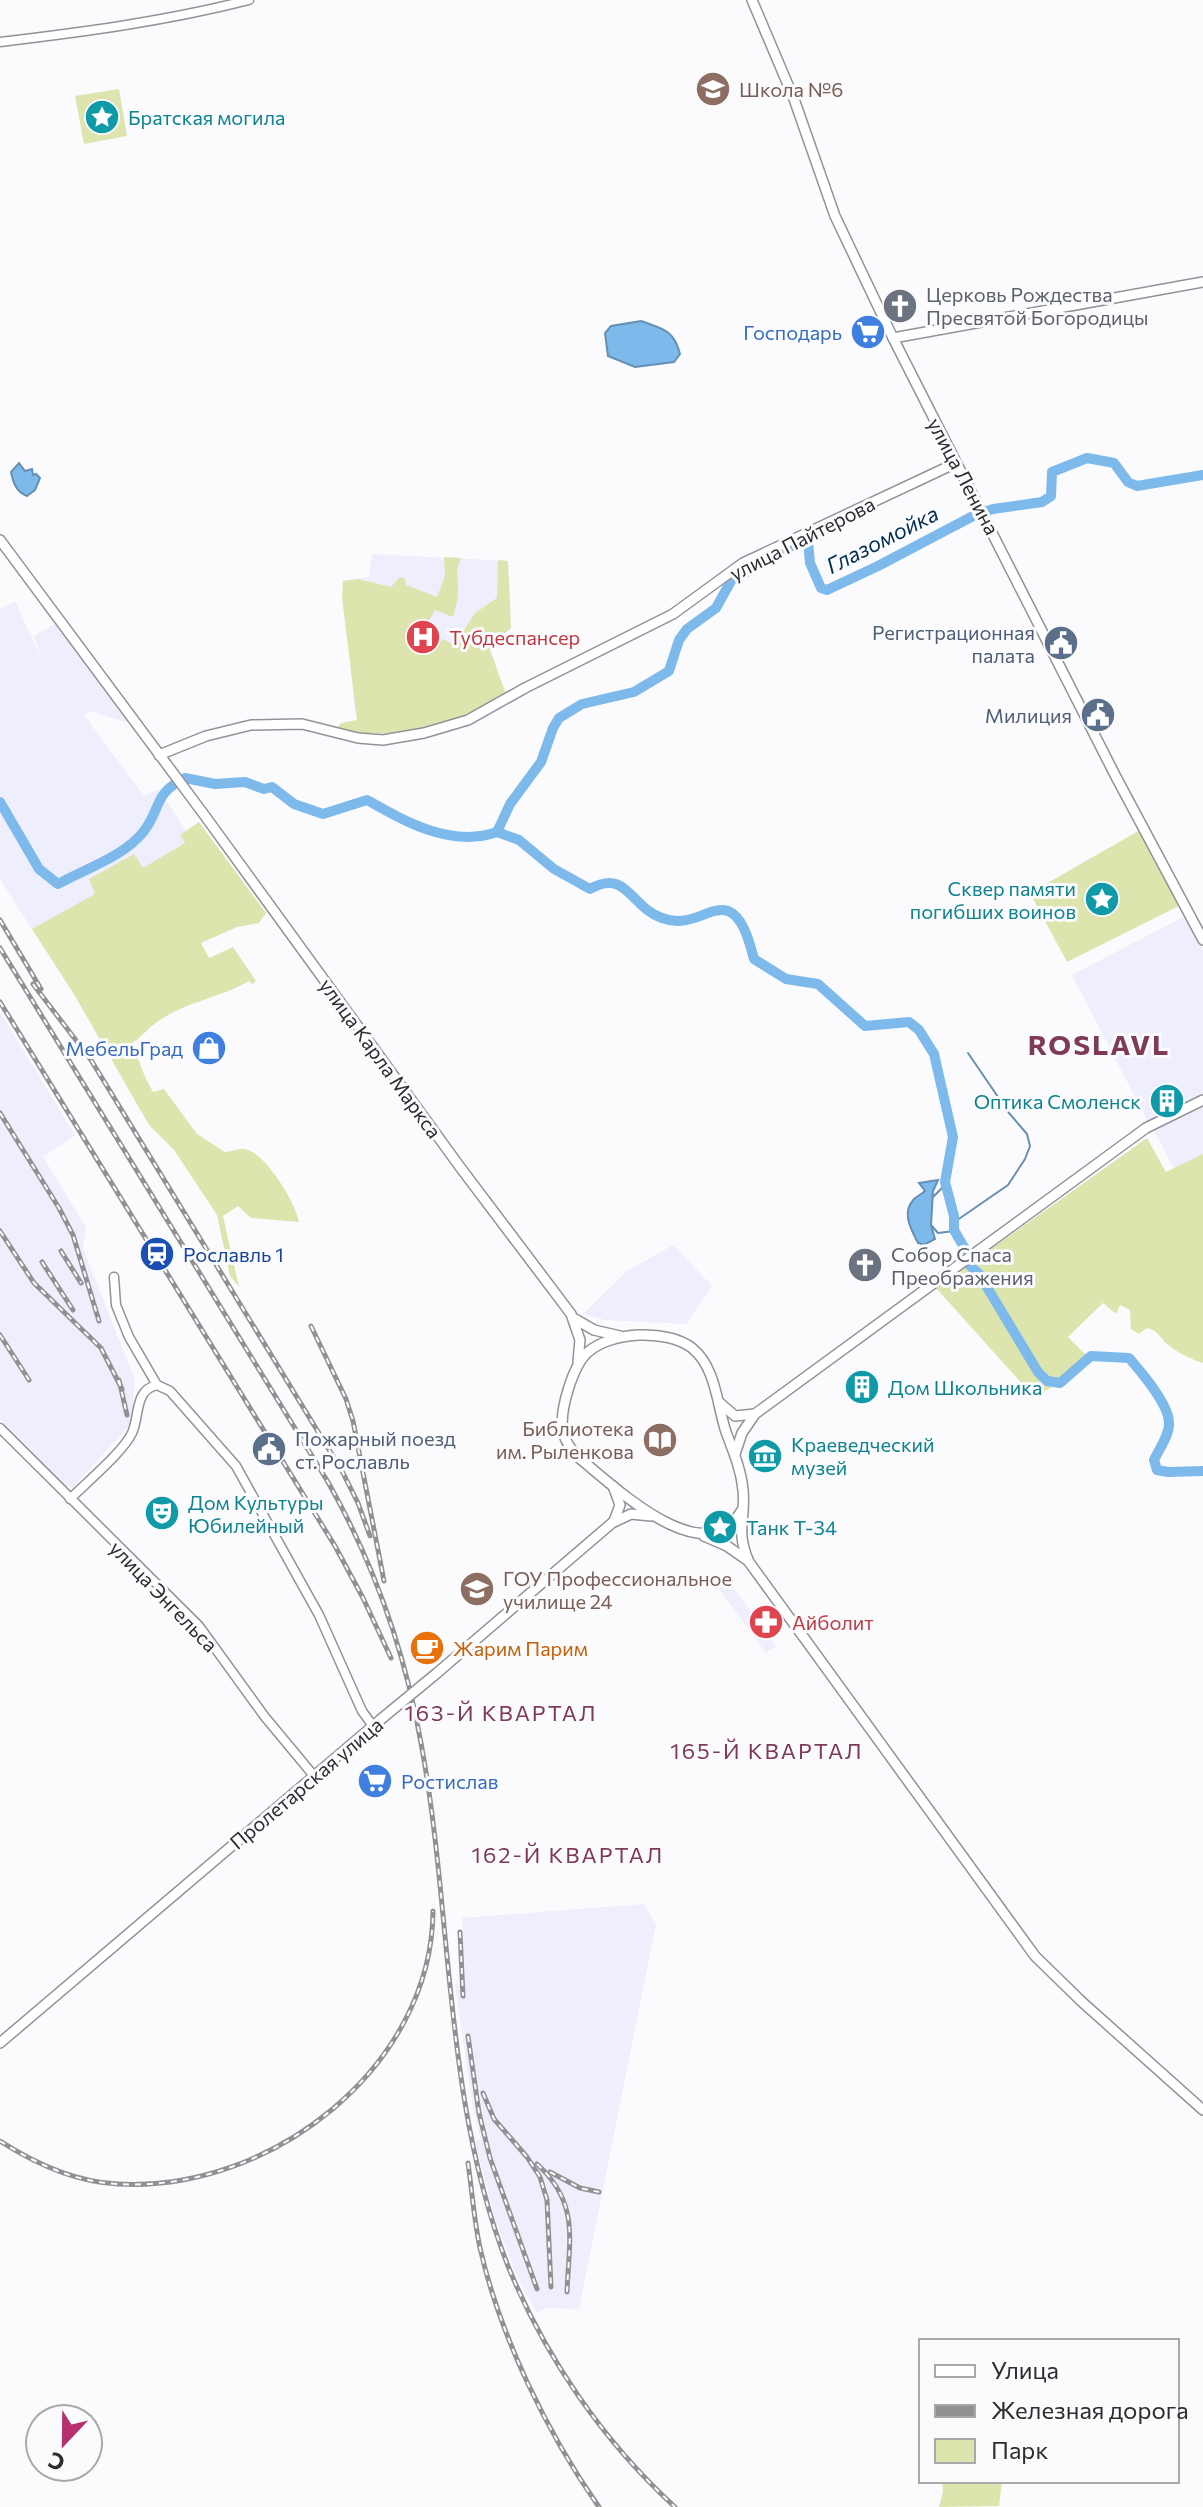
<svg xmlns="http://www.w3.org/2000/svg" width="1203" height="2507" font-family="Commissioner,sans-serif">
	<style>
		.built { fill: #eeeefd }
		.green { fill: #dee4ae }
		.water { fill: #7dbaeb; stroke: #6590b3; stroke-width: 2 }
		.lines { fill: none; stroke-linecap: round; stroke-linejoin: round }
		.stream { stroke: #6590b3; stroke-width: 2 }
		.river { stroke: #7dbaeb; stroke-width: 10 }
		.tertiary-casing { stroke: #929299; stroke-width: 11 }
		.secondary-casing { stroke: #929299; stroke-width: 12 }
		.tertiary { stroke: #fff; stroke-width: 8 }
		.secondary { stroke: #fff; stroke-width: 9 }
		.rail-casing { stroke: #919194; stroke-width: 5 }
		.rail { stroke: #fbfbfe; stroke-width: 2; stroke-dasharray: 6; stroke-linecap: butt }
		.secondary-bridge-casing { stroke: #929299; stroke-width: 12; stroke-linecap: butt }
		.secondary-bridge { stroke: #fff; stroke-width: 9 }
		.labels { text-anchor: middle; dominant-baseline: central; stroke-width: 6; stroke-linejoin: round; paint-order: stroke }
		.education-label { font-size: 20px; fill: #785e54; stroke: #fbfbfe; text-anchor: start }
		.culture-label { font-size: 20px; fill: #0d838f; stroke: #fbfbfe; text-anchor: start }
		.worship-label { font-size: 20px; fill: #5b616d; stroke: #fbfbfe; text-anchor: start }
		.shop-label { font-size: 20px; fill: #366cbe; stroke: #fbfbfe; text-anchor: end }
		.street-label { font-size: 20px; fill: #2d2d30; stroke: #fbfbfe }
		.service-label { font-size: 20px; fill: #4e5e75; stroke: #fbfbfe; text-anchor: end }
		.health-label { font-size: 20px; fill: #be3a42; stroke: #fbfbfe; text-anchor: start }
		.transit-label { font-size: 20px; fill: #164399; stroke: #fbfbfe; text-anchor: start }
		.food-label { font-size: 20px; fill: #c56008; stroke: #fbfbfe; text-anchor: start }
		.water-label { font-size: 22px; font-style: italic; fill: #002f4e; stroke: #fbfbfe }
		.neighbourhood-label { font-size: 22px; letter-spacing: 2px; fill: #7f3a56; stroke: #fbfbfe }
		.district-label { font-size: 28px; font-weight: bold; letter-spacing: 2px; fill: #7f3a56; stroke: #fbfbfe }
	</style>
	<rect width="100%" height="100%" fill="#fbfbfe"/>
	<g class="built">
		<polygon points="372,554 508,561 511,628 489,646 496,670 355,713 343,581 369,577"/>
		<polygon points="15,601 41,658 34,636 60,621 136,725 89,711 84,715 144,796 158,789 186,831 180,835 185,843 142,869 134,854 89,880 96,894 32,929 0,879 0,609"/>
		<polygon points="1185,916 1203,951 1203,1094 1148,1122 1072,975"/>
		<polygon points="0,1012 75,1135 43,1157 86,1227 83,1248 135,1380 131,1424 72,1488 64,1485 0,1419"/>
		<polygon points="1203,1107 1203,1154 1174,1169 1154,1130"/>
		<polygon points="673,1245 712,1286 686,1324 605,1320 583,1314 627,1271"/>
		<polygon points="727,1579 776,1646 766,1653 717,1586"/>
		<polygon points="644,1904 656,1925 579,2309 548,2308 536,2313 515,2272 494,2215 475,2141 481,2140 473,2109 455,1984 465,1981 462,1918"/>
	</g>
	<g class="green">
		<polygon points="119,89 127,136 84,144 75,96"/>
		<path d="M444,557L461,558C454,574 459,576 458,591C458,600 455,609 453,617L435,610L429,621L437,637L451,643L464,630L475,613L497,598L498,560L508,561L511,628L489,647L506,694C461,729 391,742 337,728L341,723L357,720L342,598L343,581L358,579L391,587L400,577L405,579L406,585L437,597L445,576Z"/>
		<path d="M199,822L266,913L259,923L237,927L201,943L209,958L233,947L256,981L252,984L249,981C221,998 183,1002 156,1023C147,1029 142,1037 132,1043L145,1077L153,1092L164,1089L197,1134L225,1152C231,1152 239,1148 245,1149C265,1152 296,1203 299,1222L251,1218L238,1206L223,1216L239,1287L230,1276L217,1215L174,1150L149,1125L75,996L32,929L95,894L89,879L134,854L143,868L185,843L180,835Z"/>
		<polygon points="1140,830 1179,906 1067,962 1030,893"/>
		<path d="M1147,1138L1166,1172L1203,1154V1363C1190,1359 1178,1353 1167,1344C1160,1337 1157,1330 1147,1328L1139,1334L1131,1329L1130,1310L1120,1305L1116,1314L1103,1303L1068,1337L1089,1358L1060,1383L1034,1397L936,1288Z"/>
		<polygon points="942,2481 1002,2481 999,2506 939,2507 943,2492"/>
	</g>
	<g class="water">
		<path d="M641,321C663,329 674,330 680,354L674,362L635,367L608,356L605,333L611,326Z"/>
		<path d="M19,463L25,471L32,469L33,475L36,474L40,478L35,490L27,496C16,492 13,482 11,472Z"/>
		<path d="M938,1180L933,1191L931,1225L935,1239L924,1245L918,1243C911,1229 901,1213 914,1199C917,1196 922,1194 925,1191L919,1183Z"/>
	</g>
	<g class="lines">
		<g class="stream">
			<polyline points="933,1197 946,1184"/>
			<polyline points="953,1223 1008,1185 1025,1159 1030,1146 1027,1134 1009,1113 968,1053"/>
			<polyline points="931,1225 938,1233 954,1231"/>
		</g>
		<g class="river">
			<path d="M0,802L39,869L58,884C85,869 125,856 144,831C162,807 153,794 185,778L215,784L245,782L264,789L272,787L294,804L323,814L367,800C406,822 451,848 497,832"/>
			<polyline points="497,832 510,804 541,762 553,728 559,718 582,704 634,692 669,671 679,640 687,629 716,608 731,581 759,565 773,552 808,541 810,563 821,588 827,590 878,566 975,515 993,509 1042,502 1051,496 1052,472 1087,458 1114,463 1128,482 1137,486 1203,475"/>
			<path d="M497,832L519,840L554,869L590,889C627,868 630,907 662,918C691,929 710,905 728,911C744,917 750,945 754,959L786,979L818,984L865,1026L909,1022L919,1030L934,1054L953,1137L945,1182L954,1216V1230L965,1249"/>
			<path d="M967,1263L979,1274L1038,1372L1047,1381L1060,1383L1091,1356L1129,1358C1141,1372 1170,1405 1169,1424C1169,1436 1159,1449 1154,1460L1157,1470L1168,1472L1203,1471"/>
		</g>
		<g class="tertiary-casing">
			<g id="tertiary">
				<path d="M0,42C84,32 167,21 249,0"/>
				<polyline points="114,1277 116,1305 129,1337 157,1385 170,1391 236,1466 319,1615 362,1711 373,1726"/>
				<polyline points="0,1428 199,1626 265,1717 314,1776"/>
				<path d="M70,1499C87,1482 123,1452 132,1433C140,1416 134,1390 157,1385"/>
			</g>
		</g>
		<g class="secondary-casing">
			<g id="secondary">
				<polyline points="752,0 794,99 835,216 893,338 1115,775 1203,940"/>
				<polyline points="893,338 1203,282"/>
				<polyline points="0,540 205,816 460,1167 571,1314 580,1340 578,1362"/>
				<polyline points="159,755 206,736 251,725 302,724 358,738 383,740 424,733 468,720 525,688 673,614 743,563 956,463"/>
				<polyline points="575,1319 594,1330 620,1336"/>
				<polyline points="720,1403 735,1416 755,1414"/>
				<polyline points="735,1454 742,1433 755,1414 1146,1128 1203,1100"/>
				<polyline points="613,1486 620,1505 614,1521"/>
				<path d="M742,1510C705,1576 613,1485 578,1457C571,1449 565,1442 563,1431C559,1411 573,1365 588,1352C612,1331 667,1329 692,1348C716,1367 717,1405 726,1432C733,1451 741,1469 743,1490C746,1520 735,1530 749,1562L1035,1956L1081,2001L1203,2110"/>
				<polyline points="704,1536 727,1546 747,1560"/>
				<polyline points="437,1673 612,1523 631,1514 651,1516"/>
				<polyline points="0,2043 380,1720"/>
			</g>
		</g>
		<use href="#tertiary" class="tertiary"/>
		<use href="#secondary" class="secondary"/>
		<g class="rail-casing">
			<g id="rail">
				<polyline points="0,920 41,989"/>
				<path d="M0,948L328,1482C373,1562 405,1652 421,1743C453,1916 443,2100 508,2266C545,2357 603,2441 675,2507"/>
				<polyline points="33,984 91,1060 342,1471 358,1503 370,1536"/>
				<polyline points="0,1002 335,1546 363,1598 391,1658"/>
				<polyline points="0,1113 59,1208 73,1235 99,1321"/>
				<polyline points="0,1231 34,1283 101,1348 122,1389"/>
				<polyline points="61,1251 81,1283"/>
				<polyline points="42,1262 73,1310"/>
				<polyline points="311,1326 346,1399 353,1421 384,1581"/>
				<polyline points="0,1335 29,1380"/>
				<polyline points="119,1380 127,1415"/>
				<polyline points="460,1932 463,1996"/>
				<polyline points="468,2036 479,2113 490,2158 537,2289"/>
				<polyline points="483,2093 494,2119 527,2157 540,2177 547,2200 551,2287"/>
				<path d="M0,2141C36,2164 75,2182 118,2184C269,2193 432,2068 433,1911"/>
				<path d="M468,2163C472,2191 474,2220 480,2248C500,2336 547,2433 599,2507"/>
				<path d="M537,2164C580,2203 569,2240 567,2292"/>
				<polyline points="550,2172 580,2188 599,2192"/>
			</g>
		</g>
		<use href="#rail" class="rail"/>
		<g class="secondary-bridge-casing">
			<polyline id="secondary-bridge" points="380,1720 437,1673"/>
		</g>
		<use href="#secondary-bridge" class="secondary-bridge"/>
	</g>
	<defs>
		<g id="school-disc" transform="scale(1.8)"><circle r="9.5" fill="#8d6e63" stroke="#fbfbfe"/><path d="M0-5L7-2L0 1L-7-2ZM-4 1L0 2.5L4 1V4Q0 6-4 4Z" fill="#fff"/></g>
		<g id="sight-disc" transform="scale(1.8)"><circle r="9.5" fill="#0f9aa8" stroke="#fbfbfe"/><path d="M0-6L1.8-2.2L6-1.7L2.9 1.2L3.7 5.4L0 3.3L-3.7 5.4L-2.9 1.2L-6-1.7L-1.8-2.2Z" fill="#fff"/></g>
		<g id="church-disc" transform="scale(1.8)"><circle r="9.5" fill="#6b7280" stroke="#fbfbfe"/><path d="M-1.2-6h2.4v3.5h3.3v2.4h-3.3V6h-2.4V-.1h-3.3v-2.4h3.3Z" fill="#fff"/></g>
		<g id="supermarket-disc" transform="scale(1.8)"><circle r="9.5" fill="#3f7fe0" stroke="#fbfbfe"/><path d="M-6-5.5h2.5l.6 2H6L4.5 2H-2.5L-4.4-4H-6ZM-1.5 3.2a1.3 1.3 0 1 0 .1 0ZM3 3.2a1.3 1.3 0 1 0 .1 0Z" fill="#fff"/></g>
		<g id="hospital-disc" transform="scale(1.8)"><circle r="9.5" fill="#e0444e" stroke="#fbfbfe"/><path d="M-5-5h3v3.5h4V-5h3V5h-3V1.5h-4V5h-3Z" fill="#fff"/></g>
		<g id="civic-disc" transform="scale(1.8)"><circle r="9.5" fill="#5c6f8a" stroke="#fbfbfe"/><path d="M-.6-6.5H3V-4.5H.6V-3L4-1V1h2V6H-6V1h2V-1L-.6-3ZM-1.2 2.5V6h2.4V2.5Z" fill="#fff"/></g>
		<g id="shop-disc" transform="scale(1.8)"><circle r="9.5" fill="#3f7fe0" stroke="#fbfbfe"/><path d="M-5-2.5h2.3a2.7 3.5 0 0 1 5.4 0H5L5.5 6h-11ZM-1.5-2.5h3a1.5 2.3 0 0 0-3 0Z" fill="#fff"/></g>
		<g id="building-disc" transform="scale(1.8)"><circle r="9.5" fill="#0f9aa8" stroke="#fbfbfe"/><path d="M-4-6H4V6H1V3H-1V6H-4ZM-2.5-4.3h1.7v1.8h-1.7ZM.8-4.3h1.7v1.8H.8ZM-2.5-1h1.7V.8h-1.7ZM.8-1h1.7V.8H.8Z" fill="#fff"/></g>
		<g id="station-disc" transform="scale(1.8)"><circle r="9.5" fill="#1a4fb4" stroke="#fbfbfe"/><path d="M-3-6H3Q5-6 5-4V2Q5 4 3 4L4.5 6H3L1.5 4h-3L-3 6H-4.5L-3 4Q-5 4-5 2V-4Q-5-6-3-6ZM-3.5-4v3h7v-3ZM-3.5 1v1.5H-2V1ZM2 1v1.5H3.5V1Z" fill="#fff"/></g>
		<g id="library-disc" transform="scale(1.8)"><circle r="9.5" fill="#8d6e63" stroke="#fbfbfe"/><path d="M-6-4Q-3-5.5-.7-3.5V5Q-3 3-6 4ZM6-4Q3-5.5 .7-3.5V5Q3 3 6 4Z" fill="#fff"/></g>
		<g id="museum-disc" transform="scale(1.8)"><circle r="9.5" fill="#0f9aa8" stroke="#fbfbfe"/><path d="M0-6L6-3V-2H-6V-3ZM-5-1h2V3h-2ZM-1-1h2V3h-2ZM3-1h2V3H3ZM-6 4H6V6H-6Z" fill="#fff"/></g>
		<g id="theatre-disc" transform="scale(1.8)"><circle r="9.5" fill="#0f9aa8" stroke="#fbfbfe"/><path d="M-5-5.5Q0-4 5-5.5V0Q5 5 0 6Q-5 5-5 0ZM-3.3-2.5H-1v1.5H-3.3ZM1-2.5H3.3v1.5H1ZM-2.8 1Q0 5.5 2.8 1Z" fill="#fff"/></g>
		<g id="university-disc" transform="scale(1.8)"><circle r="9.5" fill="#8d6e63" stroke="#fbfbfe"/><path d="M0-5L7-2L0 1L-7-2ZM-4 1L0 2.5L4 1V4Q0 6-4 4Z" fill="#fff"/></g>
		<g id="pharmacy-disc" transform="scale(1.8)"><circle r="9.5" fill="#e0444e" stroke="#fbfbfe"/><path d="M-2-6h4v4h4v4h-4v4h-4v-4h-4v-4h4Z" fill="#fff"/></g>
		<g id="cafe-disc" transform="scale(1.8)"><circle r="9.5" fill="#e8710a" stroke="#fbfbfe"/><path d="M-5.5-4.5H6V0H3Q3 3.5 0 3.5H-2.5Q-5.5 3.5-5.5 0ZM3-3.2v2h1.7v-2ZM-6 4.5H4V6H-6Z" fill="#fff"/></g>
	</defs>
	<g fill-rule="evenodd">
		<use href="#school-disc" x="713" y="89"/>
		<use href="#sight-disc" x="102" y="117"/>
		<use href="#church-disc" x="900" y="306"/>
		<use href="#supermarket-disc" x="868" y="332"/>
		<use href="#hospital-disc" x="423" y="637"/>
		<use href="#civic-disc" x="1061" y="643"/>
		<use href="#civic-disc" x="1098" y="715"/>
		<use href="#sight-disc" x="1102" y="899"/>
		<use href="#shop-disc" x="209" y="1048"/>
		<use href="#building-disc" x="1167" y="1101"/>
		<use href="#station-disc" x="157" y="1254"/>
		<use href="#church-disc" x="865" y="1265"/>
		<use href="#building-disc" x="862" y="1387"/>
		<use href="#library-disc" x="660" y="1440"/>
		<use href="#civic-disc" x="269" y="1449"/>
		<use href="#museum-disc" x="765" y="1456"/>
		<use href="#theatre-disc" x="162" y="1513"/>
		<use href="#sight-disc" x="720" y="1527"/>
		<use href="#university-disc" x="477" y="1589"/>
		<use href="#pharmacy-disc" x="766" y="1622"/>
		<use href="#cafe-disc" x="427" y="1648"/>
		<use href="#supermarket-disc" x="375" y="1781"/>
	</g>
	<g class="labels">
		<g class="education-label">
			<text x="739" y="89">Школа №6</text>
			<text x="634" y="1428" text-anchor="end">Библиотека<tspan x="634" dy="23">им. Рыленкова</tspan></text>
			<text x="503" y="1578">ГОУ Профессиональное<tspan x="503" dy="23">училище 24</tspan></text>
		</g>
		<g class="culture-label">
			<text x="128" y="117">Братская могила</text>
			<text x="1076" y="888" text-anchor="end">Сквер памяти<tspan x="1076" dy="23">погибших воинов</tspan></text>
			<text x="1141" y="1101" text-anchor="end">Оптика Смоленск</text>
			<text x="888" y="1387">Дом Школьника</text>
			<text x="791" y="1444">Краеведческий<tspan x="791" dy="23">музей</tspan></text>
			<text x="188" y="1502">Дом Культуры<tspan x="188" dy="23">Юбилейный</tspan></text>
			<text x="746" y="1527">Танк Т-34</text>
		</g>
		<g class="worship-label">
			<text x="926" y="294">Церковь Рождества<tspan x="926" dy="23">Пресвятой Богородицы</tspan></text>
			<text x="891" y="1254">Собор Спаса<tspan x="891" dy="23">Преображения</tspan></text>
		</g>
		<g class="shop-label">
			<text x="842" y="332">Господарь</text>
			<text x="183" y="1048">МебельГрад</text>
			<text x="401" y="1781" text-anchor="start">Ростислав</text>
		</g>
		<g class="street-label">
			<text transform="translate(964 476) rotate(62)">улица Ленина</text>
			<text transform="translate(802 538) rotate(-27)">улица Пайтерова</text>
			<text transform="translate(381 1058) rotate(54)">улица Карла Маркса</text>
			<text transform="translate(164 1596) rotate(46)">улица Энгельса</text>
			<text transform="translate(306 1783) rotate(-40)">Пролетарская улица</text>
		</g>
		<g class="service-label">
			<text x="1035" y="632">Регистрационная<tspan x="1035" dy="23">палата</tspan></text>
			<text x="1072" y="715">Милиция</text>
			<text x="295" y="1438" text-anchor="start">Пожарный поезд<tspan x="295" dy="23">ст. Рославль</tspan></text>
		</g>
		<g class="health-label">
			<text x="449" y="637">Тубдеспансер</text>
			<text x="792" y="1622">Айболит</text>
		</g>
		<g class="transit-label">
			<text x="183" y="1254">Рославль 1</text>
		</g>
		<g class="food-label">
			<text x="453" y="1648">Жарим Парим</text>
		</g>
		<g class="water-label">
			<text transform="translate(882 539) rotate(-27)">Глазомойка</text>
		</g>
		<g class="neighbourhood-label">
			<text x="501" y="1712">163-Й КВАРТАЛ</text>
			<text x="767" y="1750">165-Й КВАРТАЛ</text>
			<text x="568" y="1854">162-Й КВАРТАЛ</text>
		</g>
		<g class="district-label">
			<text x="1099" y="1044">ROSLAVL</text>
		</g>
	</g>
	<rect x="919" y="2339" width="260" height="144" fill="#fbfbfe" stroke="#a9a9ac" stroke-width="2"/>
	<rect x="935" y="2365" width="40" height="12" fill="#ffffff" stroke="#a9a9ac" stroke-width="2"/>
	<text x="991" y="2379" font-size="24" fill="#2d2d30">Улица</text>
	<rect x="935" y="2405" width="40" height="12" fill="#919194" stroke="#a9a9ac" stroke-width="2"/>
	<text x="991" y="2419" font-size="24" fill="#2d2d30">Железная дорога</text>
	<rect x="935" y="2439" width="40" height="24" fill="#dee4ae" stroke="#a9a9ac" stroke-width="2"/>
	<text x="991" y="2459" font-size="24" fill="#2d2d30">Парк</text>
	<g transform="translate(64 2443) rotate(202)"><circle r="38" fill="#fbfbfe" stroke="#a9a9ac" stroke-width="2"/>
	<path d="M0-6L14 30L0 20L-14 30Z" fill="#b72f6f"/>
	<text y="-12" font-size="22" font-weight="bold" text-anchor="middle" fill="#2d2d30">С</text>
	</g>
</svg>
